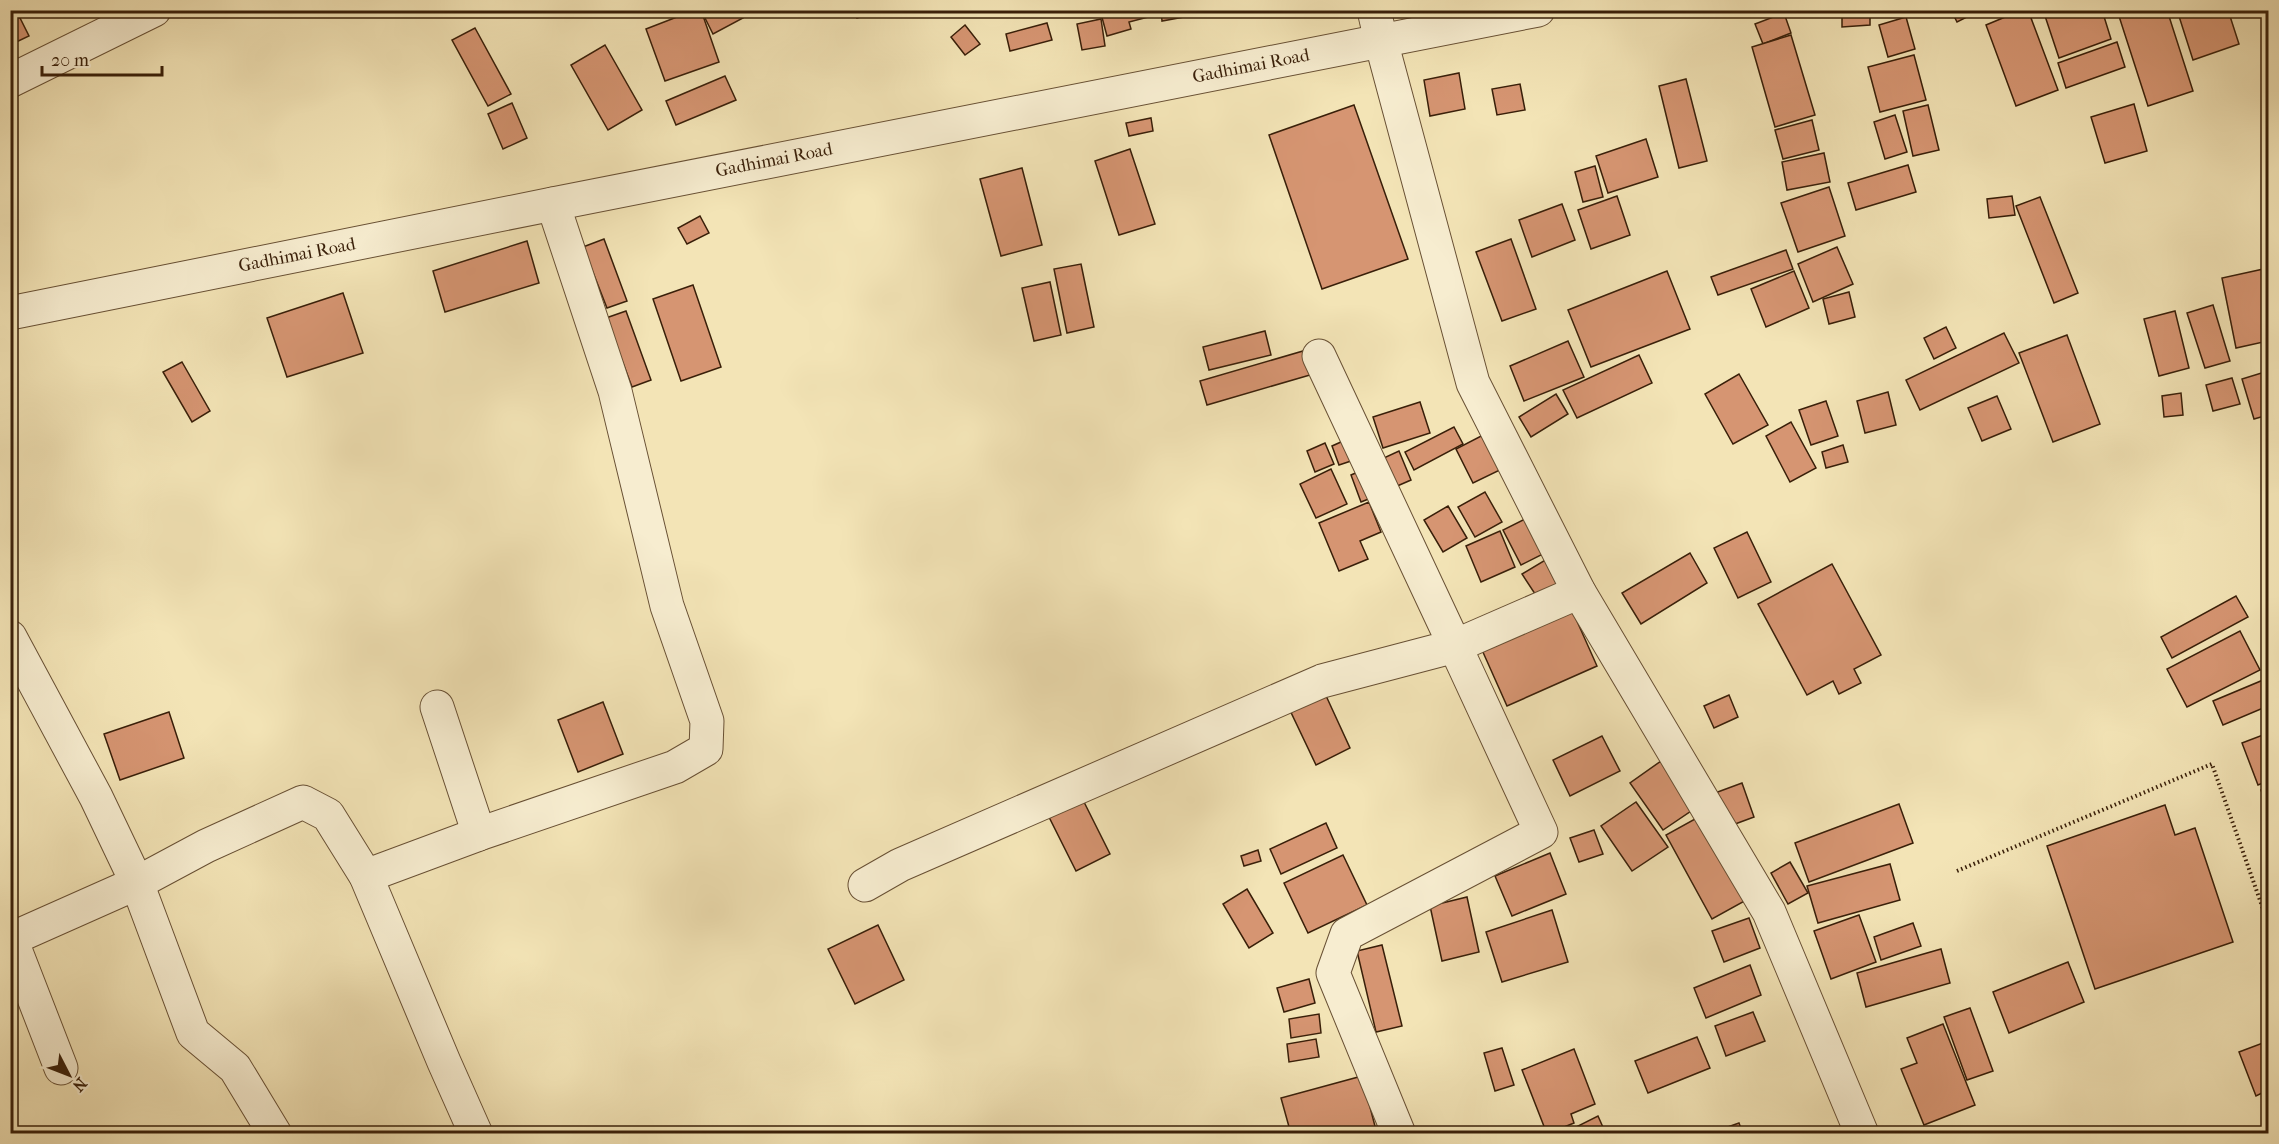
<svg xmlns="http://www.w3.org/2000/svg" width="2279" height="1144" font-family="'IM FELL French Canon',serif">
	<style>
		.building { fill: #d69572; stroke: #391f09; stroke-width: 1.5 }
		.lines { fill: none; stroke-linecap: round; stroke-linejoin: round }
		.minor-casing { stroke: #685034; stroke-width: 35 }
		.tertiary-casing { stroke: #685034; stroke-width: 35 }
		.path { stroke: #391f09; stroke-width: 4; stroke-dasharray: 1.5 3; stroke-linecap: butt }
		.minor { stroke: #f7edd0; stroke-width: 33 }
		.tertiary { stroke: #f7edd0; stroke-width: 33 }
		.labels { text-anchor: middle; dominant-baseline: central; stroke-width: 4.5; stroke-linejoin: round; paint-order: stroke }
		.street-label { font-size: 18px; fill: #391f09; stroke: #f7edd0 }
	</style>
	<rect width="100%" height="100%" fill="#f3e4b6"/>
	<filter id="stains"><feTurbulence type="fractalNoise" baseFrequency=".00333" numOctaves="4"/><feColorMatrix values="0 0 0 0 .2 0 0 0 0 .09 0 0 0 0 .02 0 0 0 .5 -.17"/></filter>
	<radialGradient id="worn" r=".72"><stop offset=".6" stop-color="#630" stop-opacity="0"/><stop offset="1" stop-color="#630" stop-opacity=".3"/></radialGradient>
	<g class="building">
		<polygon points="10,10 16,10 29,36 10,45"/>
		<polygon points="695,10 701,10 719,62 665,81 646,29"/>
		<polygon points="701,10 738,10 743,18 713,34"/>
		<polygon points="855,10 879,10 879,11 857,18"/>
		<polygon points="1100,10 1154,10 1156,15 1129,22 1131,29 1107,36"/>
		<polygon points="1161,10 1189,10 1190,16 1162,21"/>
		<polygon points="1842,10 1870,10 1870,25 1842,27"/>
		<polygon points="1877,10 1901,10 1879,16"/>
		<polygon points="1951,10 1976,10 1977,12 1957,22"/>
		<polygon points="2022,10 2028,10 2058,90 2016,106 1986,25"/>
		<polygon points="2043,10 2102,10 2111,39 2059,58"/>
		<polygon points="2117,10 2167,10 2193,91 2148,106"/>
		<polygon points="2177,10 2228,10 2239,44 2193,60"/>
		<polygon points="1784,13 1791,33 1763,44 1755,24"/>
		<polygon points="1906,17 1915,49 1888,57 1879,25"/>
		<polygon points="1101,19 1105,46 1082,50 1077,24"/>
		<polygon points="1047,23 1052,40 1010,51 1006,34"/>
		<polygon points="965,25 980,44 965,55 951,37"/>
		<polygon points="475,28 511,94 488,106 452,40"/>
		<polygon points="1791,35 1815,115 1775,127 1752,47"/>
		<polygon points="2117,42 2125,67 2066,88 2058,63"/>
		<polygon points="605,45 642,110 608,130 571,65"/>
		<polygon points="1914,55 1926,100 1880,112 1868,67"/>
		<polygon points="1459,73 1465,109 1430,116 1424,80"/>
		<polygon points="725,76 736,100 676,125 666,101"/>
		<polygon points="1686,79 1707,161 1679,168 1659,86"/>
		<polygon points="1520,84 1525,110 1497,115 1492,89"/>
		<polygon points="512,103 527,138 503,149 488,114"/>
		<polygon points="2134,104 2147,151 2105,163 2091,117"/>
		<polygon points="1354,105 1408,259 1322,289 1269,135"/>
		<polygon points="1928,105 1939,150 1913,156 1903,111"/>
		<polygon points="1895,115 1907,152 1885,159 1874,122"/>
		<polygon points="1151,118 1153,131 1129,136 1126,123"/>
		<polygon points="1812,120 1819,150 1783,159 1775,130"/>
		<polygon points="1646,139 1658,177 1608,193 1596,156"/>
		<polygon points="1130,149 1155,224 1119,235 1095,161"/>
		<polygon points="1824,153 1830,182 1787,190 1782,162"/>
		<polygon points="1908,165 1916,192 1856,210 1848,183"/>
		<polygon points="1595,166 1603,197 1583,202 1575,172"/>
		<polygon points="1022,168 1042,245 1001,256 980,179"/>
		<polygon points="1829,187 1845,236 1798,252 1781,203"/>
		<polygon points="1617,196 1630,235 1591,249 1578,210"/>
		<polygon points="2012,196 2015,215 1989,218 1987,199"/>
		<polygon points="2040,197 2078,293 2054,303 2016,206"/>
		<polygon points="1562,204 1575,240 1532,257 1519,220"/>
		<polygon points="700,216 709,233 687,244 678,228"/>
		<polygon points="604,239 627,301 607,308 583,247"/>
		<polygon points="1511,239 1536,309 1502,321 1476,252"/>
		<polygon points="527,241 539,283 445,312 433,271"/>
		<polygon points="1837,247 1853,284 1813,302 1798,264"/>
		<polygon points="1786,250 1793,269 1718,295 1711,277"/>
		<polygon points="1081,264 1094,327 1067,333 1054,269"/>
		<polygon points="2268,268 2268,341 2236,348 2222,278"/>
		<polygon points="1667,271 1690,329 1591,367 1568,310"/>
		<polygon points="1794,271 1809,308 1766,327 1751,289"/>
		<polygon points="1050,282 1061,335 1034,341 1022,288"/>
		<polygon points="693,285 721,367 681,381 653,299"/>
		<polygon points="1849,292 1855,317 1829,324 1823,299"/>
		<polygon points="343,293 363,353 287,377 267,318"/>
		<polygon points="2213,305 2230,361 2205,368 2187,313"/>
		<polygon points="626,311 651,380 632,387 606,318"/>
		<polygon points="2175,311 2189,368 2159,376 2144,319"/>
		<polygon points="1946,327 1956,348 1934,359 1924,338"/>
		<polygon points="1265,331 1271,355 1209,370 1203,347"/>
		<polygon points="2004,333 2019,363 1920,410 1906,380"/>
		<polygon points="2067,335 2100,424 2053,442 2019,353"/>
		<polygon points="1568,341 1584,377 1524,401 1510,366"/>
		<polygon points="1303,351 1310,375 1207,405 1200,381"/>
		<polygon points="1639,355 1652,383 1577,418 1563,390"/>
		<polygon points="182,362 210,411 192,422 163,372"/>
		<polygon points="2268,371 2268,415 2254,419 2242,379"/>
		<polygon points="1739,374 1768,425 1733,444 1705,394"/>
		<polygon points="2232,378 2240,404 2213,411 2206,385"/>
		<polygon points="1888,392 1896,425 1865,433 1857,401"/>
		<polygon points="2181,393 2183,415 2164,417 2162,396"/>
		<polygon points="1556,394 1568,414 1531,437 1519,417"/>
		<polygon points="1997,396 2011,429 1982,441 1968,408"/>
		<polygon points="1826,401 1838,436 1811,445 1799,410"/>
		<polygon points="1420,402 1430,433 1383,448 1373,417"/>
		<polygon points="1791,422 1816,468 1790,482 1766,436"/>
		<polygon points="1454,427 1463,444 1414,470 1405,452"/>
		<polygon points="1485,434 1502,469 1473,483 1456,449"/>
		<polygon points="1352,437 1360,458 1339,465 1332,446"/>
		<polygon points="1325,443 1334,464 1315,472 1307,451"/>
		<polygon points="1843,445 1848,462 1826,468 1822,452"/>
		<polygon points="1399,451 1411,480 1388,490 1375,462"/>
		<polygon points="1331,469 1347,504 1316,518 1300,484"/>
		<polygon points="1365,469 1376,496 1361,502 1351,475"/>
		<polygon points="1485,492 1502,522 1475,537 1458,507"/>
		<polygon points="1369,502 1381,532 1360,541 1368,559 1339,571 1319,523"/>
		<polygon points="1448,506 1467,538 1443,552 1424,520"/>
		<polygon points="1525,519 1543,554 1521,565 1503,530"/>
		<polygon points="1500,531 1515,567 1481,582 1466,546"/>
		<polygon points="1747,532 1771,582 1738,598 1714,548"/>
		<polygon points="1690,553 1707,583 1641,624 1622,593"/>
		<polygon points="1547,559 1565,588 1541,603 1522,574"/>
		<polygon points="1832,564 1881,655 1854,669 1861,683 1839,694 1833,681 1807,695 1758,604"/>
		<polygon points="2236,596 2248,617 2172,658 2161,637"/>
		<polygon points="1572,610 1597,666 1507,706 1482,650"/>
		<polygon points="2240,631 2260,670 2187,707 2167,669"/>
		<polygon points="2268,678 2268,706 2223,725 2213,701"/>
		<polygon points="1322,687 1350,748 1316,765 1287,704"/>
		<polygon points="1729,695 1738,717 1714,728 1704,706"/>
		<polygon points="603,702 623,754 578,772 558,720"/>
		<polygon points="169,712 184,758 120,780 104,734"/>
		<polygon points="2268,733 2268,781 2258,785 2242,743"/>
		<polygon points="1602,736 1620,771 1570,796 1553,760"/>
		<polygon points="1661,761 1694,809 1663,830 1630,783"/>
		<polygon points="1742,783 1754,817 1727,827 1715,793"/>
		<polygon points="2268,788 2268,812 2261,790"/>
		<polygon points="1079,792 1110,854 1076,871 1045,809"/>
		<polygon points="1636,802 1668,847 1632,871 1601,826"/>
		<polygon points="1899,804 1913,843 1809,882 1795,843"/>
		<polygon points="2165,805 2175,835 2195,828 2233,942 2095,989 2047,846"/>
		<polygon points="1704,814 1750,898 1712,919 1666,835"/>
		<polygon points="1326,823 1337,848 1281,874 1270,849"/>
		<polygon points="1594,830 1603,854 1579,862 1570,838"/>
		<polygon points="1258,850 1261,861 1244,866 1241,856"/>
		<polygon points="1550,853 1566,894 1512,916 1495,876"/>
		<polygon points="1343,855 1367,905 1308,933 1284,883"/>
		<polygon points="1790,862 1808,893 1788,904 1771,873"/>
		<polygon points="1890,864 1900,900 1818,923 1807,886"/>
		<polygon points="1247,889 1273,933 1249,948 1223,904"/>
		<polygon points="1467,897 1479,952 1442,961 1430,906"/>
		<polygon points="1552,910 1568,962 1502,982 1486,932"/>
		<polygon points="1859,915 1876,962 1831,979 1814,931"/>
		<polygon points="1749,918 1760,948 1724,962 1712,931"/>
		<polygon points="1913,923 1921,946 1881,960 1874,937"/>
		<polygon points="878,925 904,980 855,1004 828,949"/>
		<polygon points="1382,945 1402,1026 1376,1032 1357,951"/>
		<polygon points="1941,949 1950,983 1866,1007 1857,973"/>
		<polygon points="2068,962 2084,1002 2009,1033 1993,992"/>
		<polygon points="1750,965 1761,995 1706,1018 1694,988"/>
		<polygon points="1309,979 1315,1003 1284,1012 1277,988"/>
		<polygon points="1970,1008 1993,1071 1967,1080 1944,1017"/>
		<polygon points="1753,1012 1765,1041 1726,1056 1715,1026"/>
		<polygon points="1319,1014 1321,1033 1291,1038 1289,1019"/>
		<polygon points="1943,1024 1975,1105 1924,1125 1901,1069 1917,1063 1907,1038"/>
		<polygon points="1697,1037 1710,1068 1648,1093 1635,1061"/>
		<polygon points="1316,1039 1319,1057 1289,1062 1287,1044"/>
		<polygon points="2268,1041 2268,1090 2256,1096 2239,1052"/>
		<polygon points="1502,1048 1514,1085 1495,1091 1484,1053"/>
		<polygon points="1574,1049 1595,1104 1571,1114 1574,1123 1547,1134 1522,1070"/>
		<polygon points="1362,1076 1377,1134 1291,1134 1281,1098"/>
		<polygon points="1598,1116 1606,1134 1582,1134 1578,1126"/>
		<polygon points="1739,1123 1743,1134 1708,1134"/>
	</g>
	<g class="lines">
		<g class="minor-casing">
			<g id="minor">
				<polyline points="1374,10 1381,41 1473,383 1579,592 1769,912 1862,1134"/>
				<polyline points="10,81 154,10"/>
				<polyline points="10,637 96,797 137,883 193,1033 235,1068 275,1134"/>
				<polyline points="437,707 479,834"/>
				<polyline points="366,876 479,834 675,767 706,749 707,721 667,606 615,391 553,204"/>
				<polyline points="865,885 900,865 1322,681 1455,646 1319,356"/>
				<polyline points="61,1068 11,939 137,883 206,846 303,802 328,815 366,876 444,1062 476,1134"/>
				<polyline points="1399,1134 1333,973 1347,934 1541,832 1455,646 1579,592"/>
			</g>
		</g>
		<g class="tertiary-casing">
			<polyline id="tertiary" points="10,313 553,204 1538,10"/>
		</g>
		<polyline class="path" points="1957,871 2212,764 2268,923"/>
		<use href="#minor" class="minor"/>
		<use href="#tertiary" class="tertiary"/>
	</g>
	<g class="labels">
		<g class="street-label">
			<text transform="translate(1251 66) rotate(-11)">Gadhimai Road</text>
			<text transform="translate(774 160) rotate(-11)">Gadhimai Road</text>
			<text transform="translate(297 255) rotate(-11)">Gadhimai Road</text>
		</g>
	</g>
	<rect width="2279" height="1144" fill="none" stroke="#f3e4b6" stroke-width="36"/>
	<rect x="12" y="12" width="2255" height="1120" fill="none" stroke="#391f09" stroke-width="3"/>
	<rect x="18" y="18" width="2243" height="1108" fill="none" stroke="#391f09" stroke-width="1.5"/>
	<g transform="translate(69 1075) rotate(132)" stroke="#f7edd0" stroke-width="4.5" paint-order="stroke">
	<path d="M0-4.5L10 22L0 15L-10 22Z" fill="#391f09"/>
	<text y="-9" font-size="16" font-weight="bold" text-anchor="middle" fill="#391f09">N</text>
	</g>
	<path d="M42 66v9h120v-9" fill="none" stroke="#391f09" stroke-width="3"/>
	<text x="51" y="66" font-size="18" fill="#391f09" stroke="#f7edd0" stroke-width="4.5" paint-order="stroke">20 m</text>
	<rect width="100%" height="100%" filter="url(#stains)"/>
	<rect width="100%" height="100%" fill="url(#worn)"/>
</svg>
